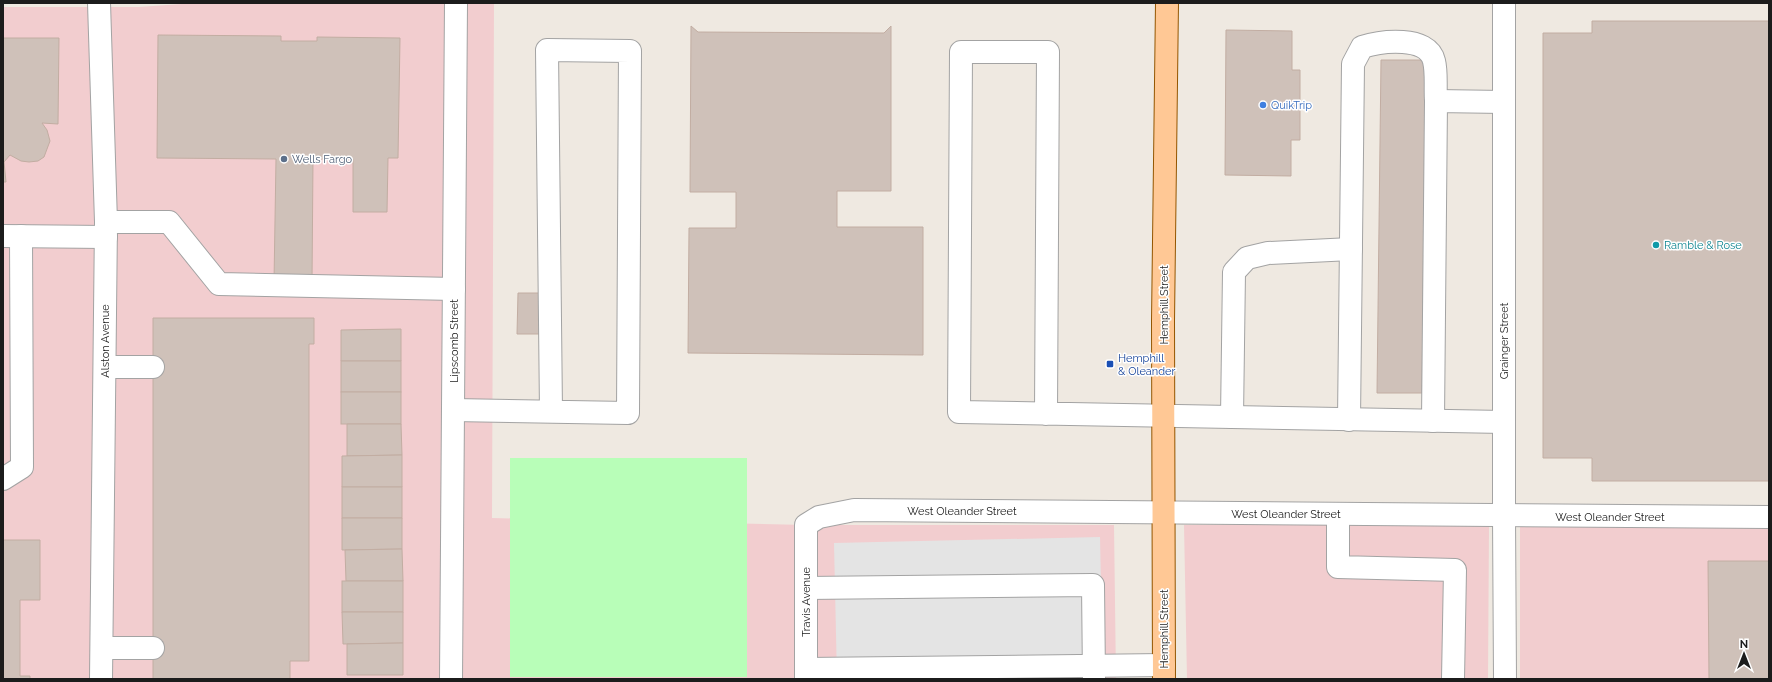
<svg xmlns="http://www.w3.org/2000/svg" width="1772" height="682" font-family="Raleway,sans-serif">
	<style>
		.commercial { fill: #f2cdcf }
		.park { fill: #b8feb8 }
		.parking { fill: #e4e4e4 }
		.building { fill: #cfc1b9; stroke: #c2ada2 }
		.lines { fill: none; stroke-linecap: round; stroke-linejoin: round }
		.minor-casing { stroke: #a3a3a3; stroke-width: 24 }
		.major-casing { stroke: #945600; stroke-width: 24 }
		.minor { stroke: #fff; stroke-width: 22 }
		.major { stroke: #ffc895; stroke-width: 22 }
		.shop-dot { fill: #3f7fe0; stroke: #fff; stroke-width: 1.5 }
		.service-dot { fill: #5c6f8a; stroke: #fff; stroke-width: 1.5 }
		.culture-dot { fill: #0f9aa8; stroke: #fff; stroke-width: 1.5 }
		.transit-dot { fill: #1a4fb4; stroke: #fff; stroke-width: 1.5 }
		.labels { text-anchor: middle; dominant-baseline: central; stroke-width: 3; stroke-linejoin: round; paint-order: stroke }
		.shop-label { font-size: 11px; fill: #366cbe; stroke: #fff; text-anchor: start }
		.service-label { font-size: 11px; fill: #4e5e75; stroke: #fff; text-anchor: start }
		.culture-label { font-size: 11px; fill: #0d838f; stroke: #fff; text-anchor: start }
		.street-label { font-size: 11px; fill: #1c1c1c; stroke: #fff }
		.transit-label { font-size: 11px; fill: #164399; stroke: #fff; text-anchor: start }
	</style>
	<rect width="100%" height="100%" fill="#efe9e1"/>
	<g class="commercial">
		<polygon points="196,3 494,3 492,518 806,525 1114,525 1116,679 3,679 3,7 139,7"/>
		<polygon points="1184,525 1489,525 1488,679 1187,679"/>
		<polygon points="1520,525 1769,526 1769,679 1520,679"/>
	</g>
	<rect class="park" x="510" y="458" width="237" height="219"/>
	<polygon class="parking" points="1100,537 1103,679 837,679 834,543"/>
	<g class="building">
		<polygon points="1592,21 1769,21 1769,481 1592,481 1592,458 1543,458 1543,33 1592,33"/>
		<polygon points="691,26 698,32 884,33 891,26 891,191 837,191 837,227 923,227 923,355 688,353 689,228 736,228 736,192 690,192"/>
		<polygon points="1226,30 1292,31 1292,70 1300,70 1300,140 1291,140 1291,176 1225,175"/>
		<polygon points="158,35 281,36 281,41 317,41 317,37 400,38 398,158 388,158 387,212 353,212 353,159 313,159 312,282 274,282 276,159 157,158"/>
		<polygon points="3,38 59,38 58,124 42,123 47,130 50,141 44,157 38,161 29,162 21,161 10,155 4,162 6,182 3,182"/>
		<polygon points="1381,60 1426,60 1422,393 1377,393"/>
		<polygon points="518,293 543,293 543,334 517,334"/>
		<polygon points="153,318 314,318 314,344 309,344 309,661 290,661 290,679 153,679"/>
		<polygon points="401,329 401,361 341,361 341,330"/>
		<rect x="341" y="361" width="60" height="31"/>
		<rect x="341" y="392" width="60" height="32"/>
		<polygon points="347,424 401,424 402,455 347,456"/>
		<polygon points="402,455 402,487 342,487 342,456"/>
		<rect x="342" y="487" width="60" height="31"/>
		<polygon points="342,518 402,518 402,549 342,550"/>
		<polygon points="3,540 40,540 40,600 20,600 20,676 30,676 30,679 3,679"/>
		<polygon points="402,549 403,581 346,581 345,550"/>
		<polygon points="1708,561 1769,561 1769,679 1709,679"/>
		<rect x="342" y="581" width="61" height="31"/>
		<polygon points="342,612 403,612 403,643 343,644"/>
		<polygon points="403,643 403,675 347,675 347,644"/>
	</g>
	<g class="lines">
		<g class="minor-casing">
			<g id="minor">
				<polyline points="99,3 106,222 101,679"/>
				<polyline points="1504,3 1504,516 1505,679"/>
				<polyline points="106,222 169,222 219,284 454,289"/>
				<polyline points="3,236 106,237"/>
				<polyline points="105,367 153,367"/>
				<polyline points="453,410 628,413 630,51 547,50 551,411"/>
				<path d="M1046,414L1048,52H961L959,412C1140,416 1322,418 1504,422"/>
				<polyline points="1232,417 1234,272 1247,258 1268,253 1351,249"/>
				<path d="M1349,420L1353,64L1362,47C1381,41 1428,35 1434,61C1437,73 1435,88 1436,101"/>
				<polyline points="1433,421 1436,101 1504,102"/>
				<polyline points="3,479 22,467 21,236"/>
				<polyline points="1338,514 1338,567 1455,570 1453,679"/>
				<polyline points="806,588 1093,585 1094,679"/>
				<polyline points="102,648 153,648"/>
				<polyline points="806,669 1164,665"/>
				<polyline points="451,679 456,3"/>
				<polyline points="806,679 806,525 819,517 854,510 1769,517"/>
			</g>
		</g>
		<g class="major-casing">
			<polyline id="major" points="1164,679 1163,321 1167,3"/>
		</g>
		<use href="#minor" class="minor"/>
		<use href="#major" class="major"/>
	</g>
	<circle class="shop-dot" cx="1263" cy="105" r="4"/>
	<circle class="service-dot" cx="284" cy="159" r="4"/>
	<circle class="culture-dot" cx="1656" cy="245" r="4"/>
	<rect class="transit-dot" x="1106" y="360" width="8" height="8" rx="2"/>
	<g class="labels">
		<g class="shop-label">
			<text x="1271" y="105">QuikTrip</text>
		</g>
		<g class="service-label">
			<text x="292" y="159">Wells Fargo</text>
		</g>
		<g class="culture-label">
			<text x="1664" y="245">Ramble &amp; Rose</text>
		</g>
		<g class="street-label">
			<text transform="translate(1164 305) rotate(-90)">Hemphill Street</text>
			<text transform="translate(105 341) rotate(-90)">Alston Avenue</text>
			<text transform="translate(454 341) rotate(-90)">Lipscomb Street</text>
			<text transform="translate(1504 341) rotate(-90)">Grainger Street</text>
			<text x="962" y="511">West Oleander Street</text>
			<text x="1286" y="514">West Oleander Street</text>
			<text x="1610" y="517">West Oleander Street</text>
			<text transform="translate(806 602) rotate(-90)">Travis Avenue</text>
			<text transform="translate(1164 629) rotate(-90)">Hemphill Street</text>
		</g>
		<g class="transit-label">
			<text x="1118" y="358">Hemphill<tspan x="1118" dy="13">&amp; Oleander</tspan></text>
		</g>
	</g>
	<rect width="1772" height="682" fill="none" stroke="#1c1c1c" stroke-width="8"/>
	<g transform="translate(1744 654)" stroke="#ffffff" stroke-width="3" paint-order="stroke">
	<path d="M0-3L7 15L0 10L-7 15Z" fill="#1c1c1c"/>
	<text y="-6" font-size="11" font-weight="bold" text-anchor="middle" fill="#1c1c1c">N</text>
	</g>
</svg>
